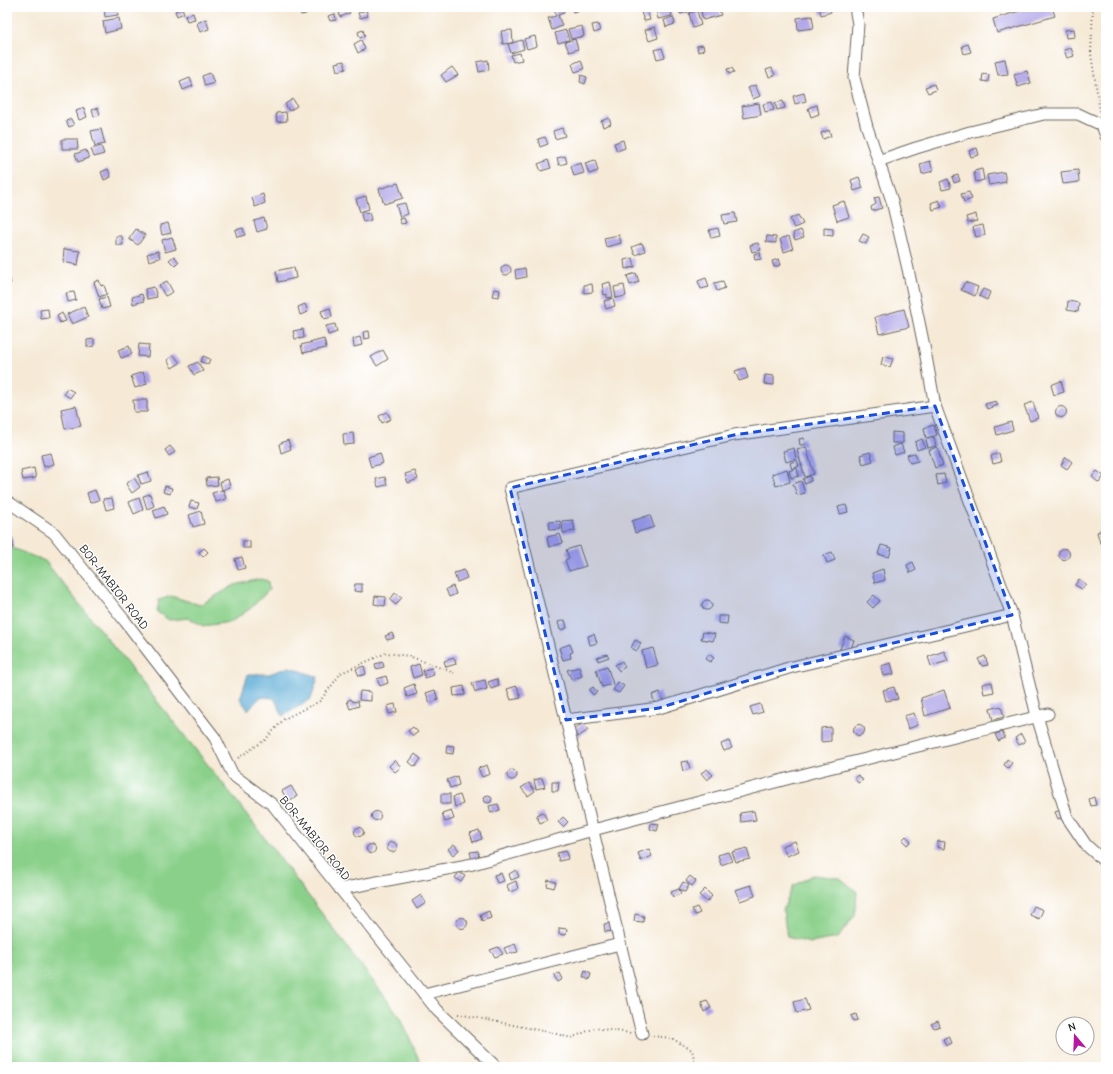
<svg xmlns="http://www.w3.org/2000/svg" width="1113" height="1074" font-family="'Comic Neue',sans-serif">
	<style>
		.green { fill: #8ad08a; stroke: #537653 }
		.water { fill: #5babd5; stroke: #3c6478 }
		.building { fill: #ada2e6 }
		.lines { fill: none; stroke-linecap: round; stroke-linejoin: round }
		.minor-casing { stroke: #68645d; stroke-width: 13 }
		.path { stroke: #68645d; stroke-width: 2; stroke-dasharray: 1 3; stroke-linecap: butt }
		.minor { stroke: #fff; stroke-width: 11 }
		.marked { fill: #1d4ed8; fill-opacity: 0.2; stroke: #1d4ed8; stroke-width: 3; stroke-dasharray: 8 5; stroke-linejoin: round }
		.labels { text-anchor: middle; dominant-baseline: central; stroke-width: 3; stroke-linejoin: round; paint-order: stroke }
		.street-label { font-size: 12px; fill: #1c1c1c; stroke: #fff }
	</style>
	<rect width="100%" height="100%" fill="#fff"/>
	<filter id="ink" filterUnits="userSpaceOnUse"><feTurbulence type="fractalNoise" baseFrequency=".025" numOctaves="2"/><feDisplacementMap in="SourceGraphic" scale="8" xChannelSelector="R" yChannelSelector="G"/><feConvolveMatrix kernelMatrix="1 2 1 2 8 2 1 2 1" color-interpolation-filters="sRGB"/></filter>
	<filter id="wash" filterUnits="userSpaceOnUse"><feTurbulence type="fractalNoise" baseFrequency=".012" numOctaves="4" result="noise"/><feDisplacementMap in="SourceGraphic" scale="16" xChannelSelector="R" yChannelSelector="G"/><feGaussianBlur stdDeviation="0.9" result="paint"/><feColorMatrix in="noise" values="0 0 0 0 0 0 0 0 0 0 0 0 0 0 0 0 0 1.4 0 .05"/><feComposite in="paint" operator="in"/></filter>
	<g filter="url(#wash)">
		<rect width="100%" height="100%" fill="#f6ead7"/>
		<g class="green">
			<polygon points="7,546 45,561 232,795 401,1018 422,1067 7,1067"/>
			<polygon points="260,579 268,581 269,590 251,608 231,622 203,626 189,618 169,620 157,612 159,600 171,596 200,605 235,585"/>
			<polygon points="813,875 840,878 857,892 855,915 838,938 810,943 787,937 783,910 793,886"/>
		</g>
		<polygon class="water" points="289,667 318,677 311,699 283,716 274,698 261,697 248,710 240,699 248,674 269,674"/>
		<g id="blocks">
			<g class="building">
				<polygon points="104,7 117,7 118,15 105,17"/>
				<polygon points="554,7 563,7 564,13 558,15 562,26 552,30 548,18 556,16"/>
				<polygon points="572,7 584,7 584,8 573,12"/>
				<polygon points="663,7 670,7 672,16 658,19 656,9"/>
				<polygon points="679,7 687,7 688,12 680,14"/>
				<polygon points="715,7 718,7 721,15 703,20 701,11"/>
				<polygon points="819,7 830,7 831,12 821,15"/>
				<polygon points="1033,7 1052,7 1055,16 997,33 993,19"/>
				<polygon points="182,8 184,13 177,16 175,11"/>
				<polygon points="304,8 306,14 301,15 299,9"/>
				<polygon points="348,9 350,13 340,17 339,13"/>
				<polygon points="366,10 368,16 360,18 358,13"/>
				<polygon points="647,10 650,20 644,21 641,12"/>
				<polygon points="697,11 701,25 693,28 689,13"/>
				<polygon points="193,13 195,19 187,21 185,16"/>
				<polygon points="335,14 336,20 330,21 328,16"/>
				<polygon points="812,16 814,28 798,30 797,18"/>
				<polygon points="673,17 675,24 666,27 664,20"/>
				<polygon points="119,18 121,29 105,33 103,21"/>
				<polygon points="206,19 209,29 200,32 197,23"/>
				<polygon points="598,24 600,31 594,33 592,25"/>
				<polygon points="582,26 584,36 571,39 568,29"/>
				<polygon points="655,27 658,38 649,41 645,30"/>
				<polygon points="1074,29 1075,37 1066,38 1065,30"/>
				<polygon points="363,30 365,36 360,38 358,32"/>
				<polygon points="512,30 513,43 503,44 501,31"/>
				<polygon points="566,30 569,40 558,43 555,33"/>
				<polygon points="535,36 537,46 527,49 524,39"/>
				<polygon points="575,39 578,49 569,52 565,42"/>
				<polygon points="361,40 365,49 358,53 354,44"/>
				<polygon points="522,40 524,49 511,53 508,44"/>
				<polygon points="968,44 971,52 964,54 962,46"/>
				<polygon points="703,45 704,50 698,52 697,46"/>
				<polygon points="662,48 665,57 657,59 654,50"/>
				<polygon points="1071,48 1074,56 1067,58 1064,50"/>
				<polygon points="520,53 522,60 513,62 511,55"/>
				<polygon points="1005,59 1008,74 998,75 995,61"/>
				<polygon points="488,60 489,70 479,72 477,62"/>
				<polygon points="581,60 584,69 575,72 572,64"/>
				<polygon points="344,61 346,69 337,71 335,63"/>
				<polygon points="452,67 458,75 446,82 441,75"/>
				<polygon points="732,68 734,72 729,74 727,69"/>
				<polygon points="772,68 775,75 769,77 766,70"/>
				<polygon points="1027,71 1031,83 1018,87 1014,75"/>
				<polygon points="210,73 214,83 205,86 202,76"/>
				<polygon points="983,74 989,75 988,82 982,81"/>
				<polygon points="581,75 587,77 585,84 580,82"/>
				<polygon points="190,78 193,86 183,90 180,82"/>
				<polygon points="934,84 936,90 928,93 925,87"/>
				<polygon points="755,85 760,96 753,99 748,88"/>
				<polygon points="804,93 806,101 795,104 793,96"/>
				<polygon points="293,99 297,106 289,111 285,104"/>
				<polygon points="783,101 785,108 777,110 775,103"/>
				<polygon points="772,102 774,110 765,112 763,104"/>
				<polygon points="759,103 761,115 744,118 742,106"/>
				<polygon points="817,105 819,114 811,117 808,108"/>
				<polygon points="84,108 87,117 79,120 76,111"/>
				<polygon points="98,108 100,115 94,117 92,110"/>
				<polygon points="286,112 287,121 277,122 276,113"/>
				<polygon points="609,118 611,124 603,127 601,121"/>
				<polygon points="71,119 74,125 69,127 66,121"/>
				<polygon points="562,128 565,136 555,139 553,131"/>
				<polygon points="101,129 105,144 95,146 91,131"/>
				<polygon points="829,130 831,136 823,139 821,133"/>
				<polygon points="545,137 548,144 540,147 538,139"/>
				<polygon points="62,139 77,139 78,149 62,149"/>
				<polygon points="623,140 625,148 617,151 614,143"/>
				<polygon points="101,146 104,154 94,157 91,149"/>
				<polygon points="977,148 979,155 971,157 969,151"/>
				<polygon points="86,150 89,158 78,162 75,154"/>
				<polygon points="565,156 567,163 559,165 557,158"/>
				<polygon points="548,160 551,168 541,171 538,164"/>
				<polygon points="595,160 598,171 589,174 585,163"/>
				<polygon points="930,161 933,171 922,174 920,164"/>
				<polygon points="581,163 584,173 574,176 571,166"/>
				<polygon points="108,169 111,177 104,180 101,172"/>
				<polygon points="982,169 984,180 976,182 974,171"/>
				<polygon points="1078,170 1079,182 1063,184 1061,172"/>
				<polygon points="1004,172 1006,182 989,185 987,175"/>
				<polygon points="958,175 960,181 954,183 952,177"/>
				<polygon points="859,177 863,188 854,191 851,180"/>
				<polygon points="948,179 951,188 942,190 940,182"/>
				<polygon points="398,183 403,198 384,204 379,189"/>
				<polygon points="969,192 972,199 964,202 961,194"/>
				<polygon points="263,194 265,203 255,207 252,198"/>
				<polygon points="366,196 369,209 360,212 356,199"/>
				<polygon points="879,197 882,208 872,211 871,207 876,204 874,198"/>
				<polygon points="939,200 942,207 933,210 931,203"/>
				<polygon points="844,201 849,217 837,221 832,205"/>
				<polygon points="405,203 408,214 400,217 396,205"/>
				<polygon points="369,212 371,220 363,222 361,214"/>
				<polygon points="735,213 737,222 724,224 722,215"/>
				<polygon points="976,214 977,221 968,223 966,217"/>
				<polygon points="798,215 803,224 794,228 790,219"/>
				<polygon points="264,218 267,229 257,232 254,221"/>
				<polygon points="404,218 406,223 401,224 399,219"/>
				<polygon points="168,223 171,233 162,235 160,225"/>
				<polygon points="983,225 985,235 976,237 973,227"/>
				<polygon points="243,228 245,235 237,237 235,230"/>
				<polygon points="718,228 720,236 711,238 709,230"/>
				<polygon points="824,228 833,229 833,236 824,235"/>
				<polygon points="136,229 145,235 138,245 129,239"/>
				<polygon points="801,230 804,237 795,240 793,233"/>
				<polygon points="863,234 869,237 866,244 859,241"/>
				<polygon points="619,235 621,243 606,247 604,238"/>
				<polygon points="116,236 122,236 123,245 116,245"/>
				<polygon points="767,236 776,237 776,243 766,242"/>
				<polygon points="789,236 793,249 784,252 780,239"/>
				<polygon points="172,237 176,249 165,252 162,240"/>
				<polygon points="642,243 645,251 635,255 632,247"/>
				<polygon points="758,243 761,250 752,252 750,245"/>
				<polygon points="64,249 80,251 78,265 63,262"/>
				<polygon points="158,251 160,258 149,261 147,254"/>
				<polygon points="760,252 761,259 755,260 754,254"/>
				<polygon points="174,256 179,262 175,266 169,260"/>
				<polygon points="633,258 635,267 625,269 624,260"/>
				<polygon points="779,259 781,265 774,267 772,261"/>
				<circle cx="506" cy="270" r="5"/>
				<polygon points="294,267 296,278 278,282 276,271"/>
				<polygon points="525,268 526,277 516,279 515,270"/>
				<polygon points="7,271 11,283 7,284"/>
				<polygon points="636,273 639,282 630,285 627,276"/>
				<polygon points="706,278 709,287 701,289 698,281"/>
				<polygon points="99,280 101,286 104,285 107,294 99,297 94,282"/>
				<polygon points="167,281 173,292 165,296 159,285"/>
				<polygon points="723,281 725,288 717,291 714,283"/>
				<polygon points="610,282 613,297 607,298 607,294 604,295 602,284"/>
				<polygon points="965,282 978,287 975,296 961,290"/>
				<polygon points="592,284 593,292 584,293 584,285"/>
				<polygon points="624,285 626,296 616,298 614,287"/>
				<polygon points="154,287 157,297 147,299 145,289"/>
				<polygon points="494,289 500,290 499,297 492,296"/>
				<polygon points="983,289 990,292 987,300 979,296"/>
				<polygon points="74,292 76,300 68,302 66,293"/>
				<polygon points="142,294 144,301 133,304 132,297"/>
				<polygon points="107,297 110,307 102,309 99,299"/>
				<polygon points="613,298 615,306 606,309 604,301"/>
				<polygon points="1068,301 1079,303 1078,312 1067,310"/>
				<polygon points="305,304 308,312 300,315 298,307"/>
				<polygon points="84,307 88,317 72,324 67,314"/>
				<polygon points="330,308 332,317 324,319 321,311"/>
				<polygon points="48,309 49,318 41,319 40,310"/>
				<polygon points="904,309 909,327 879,334 875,317"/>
				<polygon points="62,313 66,321 60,323 57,316"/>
				<polygon points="335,324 337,332 328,335 326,326"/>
				<polygon points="303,329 304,338 295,339 293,331"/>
				<polygon points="369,331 370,338 364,339 363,332"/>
				<polygon points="360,337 362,345 354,347 353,339"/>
				<polygon points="94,339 94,346 87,347 87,340"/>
				<polygon points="324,339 326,348 303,353 301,345"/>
				<polygon points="139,344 149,345 148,357 138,356"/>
				<polygon points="129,346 132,354 121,358 118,350"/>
				<polygon points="383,350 388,359 377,366 371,357"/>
				<polygon points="174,355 180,363 172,368 167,360"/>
				<polygon points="203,356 210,359 208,364 201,362"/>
				<polygon points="883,356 893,359 890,367 881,365"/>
				<polygon points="198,362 203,371 194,375 189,366"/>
				<polygon points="745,368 748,378 739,381 735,371"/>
				<polygon points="143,372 147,384 135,388 131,376"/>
				<polygon points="765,375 774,376 774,385 764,384"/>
				<polygon points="1061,381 1064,392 1054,395 1051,385"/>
				<polygon points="67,388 74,392 70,398 64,394"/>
				<polygon points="133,400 147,400 147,412 134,412"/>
				<polygon points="996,401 998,405 987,409 985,404"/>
				<polygon points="1033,402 1038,418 1030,421 1024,405"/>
				<polygon points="76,406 81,426 65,429 61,409"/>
				<circle cx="1061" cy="412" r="5.5"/>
				<polygon points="387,412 391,419 382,423 379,416"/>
				<polygon points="1011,422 1013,430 997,435 995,427"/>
				<polygon points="934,425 937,435 926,438 924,428"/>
				<polygon points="892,432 903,433 903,443 892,443"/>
				<polygon points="353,433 354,444 344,445 343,434"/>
				<polygon points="934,437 936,446 928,448 926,440"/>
				<polygon points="804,438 805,445 800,445 799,439"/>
				<polygon points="922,439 925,447 917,450 915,442"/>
				<polygon points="288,440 291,449 281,453 279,444"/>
				<polygon points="901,444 904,452 895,455 893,447"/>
				<polygon points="170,446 175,452 169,456 165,450"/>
				<polygon points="806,447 814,474 805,477 797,450"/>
				<polygon points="937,447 943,465 935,468 929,450"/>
				<polygon points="794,448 796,459 786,462 783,451"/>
				<polygon points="870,452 873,461 863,464 860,455"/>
				<polygon points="51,453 54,464 44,467 41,455"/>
				<polygon points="380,453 383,463 371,467 368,457"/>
				<polygon points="915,453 918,461 910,463 907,455"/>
				<polygon points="999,453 1001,462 993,464 991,456"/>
				<polygon points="1066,457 1072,462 1067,469 1061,465"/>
				<polygon points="797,460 799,466 792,469 790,463"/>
				<polygon points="34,468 36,478 23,480 21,471"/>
				<polygon points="797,468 799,476 791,478 789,471"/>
				<polygon points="787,469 790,482 776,486 772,474"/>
				<polygon points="415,471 418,479 408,483 405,474"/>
				<polygon points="1097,471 1104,476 1099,483 1092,477"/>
				<polygon points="148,472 151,481 141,484 138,475"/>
				<polygon points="944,474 946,483 938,485 936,475"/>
				<polygon points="810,476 811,481 805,484 803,479"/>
				<polygon points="217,477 218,485 207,486 206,478"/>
				<polygon points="385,477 387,485 378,487 376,479"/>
				<polygon points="134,478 140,487 132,493 126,484"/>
				<polygon points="228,479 230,487 222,490 220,482"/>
				<polygon points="801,481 805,493 797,495 793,484"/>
				<polygon points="165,486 172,488 170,494 163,492"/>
				<polygon points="95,490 99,500 90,503 87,493"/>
				<polygon points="223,490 226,499 216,502 212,493"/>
				<polygon points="150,494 154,506 147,509 143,496"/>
				<polygon points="112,498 114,508 106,510 103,499"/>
				<polygon points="139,498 143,510 134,514 129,502"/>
				<polygon points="191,501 199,503 197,509 189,507"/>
				<polygon points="846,505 848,512 840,514 838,507"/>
				<polygon points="164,506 167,514 156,518 153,510"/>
				<polygon points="201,511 204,524 193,527 189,515"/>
				<polygon points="650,515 654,527 635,533 632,521"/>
				<polygon points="573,520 575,531 563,533 562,521"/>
				<polygon points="560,521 561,529 550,530 549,522"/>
				<polygon points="1106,529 1106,541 1100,543 1097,532"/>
				<polygon points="7,533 12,537 13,544 13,548 7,553"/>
				<polygon points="560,534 563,543 549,547 547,537"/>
				<rect x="243" y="541" width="7" height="7"/>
				<polygon points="881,545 892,548 889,557 878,554"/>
				<polygon points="579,546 586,566 569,571 565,560 569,558 566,550"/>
				<polygon points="204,548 208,552 203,557 199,552"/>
				<circle cx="1064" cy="554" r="5.5"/>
				<polygon points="832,552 835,560 827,563 824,555"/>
				<polygon points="242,557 245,568 238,570 235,559"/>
				<polygon points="913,562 916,570 910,573 907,565"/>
				<polygon points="883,569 885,580 875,583 872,573"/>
				<polygon points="464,570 467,578 457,582 454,573"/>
				<polygon points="1079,579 1086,584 1082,589 1075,585"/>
				<polygon points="355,584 362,584 362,592 354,591"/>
				<polygon points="453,586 456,594 449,597 446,589"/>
				<polygon points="395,593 402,597 396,605 390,600"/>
				<polygon points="874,595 880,601 873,608 867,602"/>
				<polygon points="375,596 386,597 385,606 374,604"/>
				<circle cx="707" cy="605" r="5"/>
				<polygon points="718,616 728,616 727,624 718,623"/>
				<polygon points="565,620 567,628 560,630 558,622"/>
				<polygon points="703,632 715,634 713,641 701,639"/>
				<polygon points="392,633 394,638 387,640 385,636"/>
				<polygon points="594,634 597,643 590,645 588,636"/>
				<polygon points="845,636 854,640 850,652 840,649"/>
				<polygon points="635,640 641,643 637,651 631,648"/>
				<polygon points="570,644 573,652 570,653 571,658 563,660 559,648"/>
				<polygon points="653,648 658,665 646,668 642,651"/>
				<polygon points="944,651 948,661 931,666 928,657"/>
				<polygon points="607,654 609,657 598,661 597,657"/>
				<polygon points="709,654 714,658 710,662 705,659"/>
				<polygon points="985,656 988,665 982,666 978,659"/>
				<polygon points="454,658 456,664 446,667 444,661"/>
				<polygon points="622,661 625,667 619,671 615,665"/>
				<polygon points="383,662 384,667 376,669 375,664"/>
				<polygon points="891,663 894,674 883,676 881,666"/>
				<polygon points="419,664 422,675 413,678 410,667"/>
				<polygon points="364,666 366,674 359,676 356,669"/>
				<polygon points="607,666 613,684 602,687 596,670"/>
				<polygon points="579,667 582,676 572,680 567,670"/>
				<polygon points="432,668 434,675 425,678 423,670"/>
				<polygon points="386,676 388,683 380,686 377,679"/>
				<polygon points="497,679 499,686 491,689 488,682"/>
				<polygon points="485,680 487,689 475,692 472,683"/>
				<polygon points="618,682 624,686 619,693 613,690"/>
				<polygon points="992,682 994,692 984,694 982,684"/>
				<polygon points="414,684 417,694 407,697 404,688"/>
				<polygon points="464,686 465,695 454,696 453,688"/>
				<polygon points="517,686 521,698 511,700 507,689"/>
				<polygon points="593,687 597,692 593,695 589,690"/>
				<polygon points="894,687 898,699 886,701 883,690"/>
				<polygon points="435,690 438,700 430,703 426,693"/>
				<polygon points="944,690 950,708 925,716 921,698"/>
				<polygon points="360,691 371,692 371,701 359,700"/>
				<polygon points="660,692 663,701 655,704 652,695"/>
				<polygon points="351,699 353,702 358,701 359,706 350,709 347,701"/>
				<polygon points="395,704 397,712 389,714 387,706"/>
				<polygon points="760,704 763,712 753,715 750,707"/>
				<polygon points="1001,706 1004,717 993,720 990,709"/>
				<polygon points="914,713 918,725 908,729 904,716"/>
				<polygon points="583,723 588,730 578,737 573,730"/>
				<circle cx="859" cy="730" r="5.5"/>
				<polygon points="413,727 418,732 413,736 408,731"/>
				<polygon points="831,727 831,741 821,742 821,728"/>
				<polygon points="1002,732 1005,738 998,741 995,734"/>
				<polygon points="1021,734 1025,742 1019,745 1015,738"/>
				<polygon points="729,741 732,748 724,751 721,744"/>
				<polygon points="447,745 454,746 453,754 446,753"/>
				<polygon points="415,754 421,759 415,767 409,762"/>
				<polygon points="1007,759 1012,763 1008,768 1004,765"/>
				<polygon points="395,760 401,767 395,772 389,766"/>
				<polygon points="688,761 690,769 683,771 681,762"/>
				<polygon points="487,765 490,774 482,777 478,768"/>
				<polygon points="707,769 713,775 707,780 701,773"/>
				<circle cx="512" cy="775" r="5"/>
				<polygon points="858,775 863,780 858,783 854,778"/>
				<polygon points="457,776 459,785 450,788 447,780"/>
				<polygon points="542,778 545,787 536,789 534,780"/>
				<polygon points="552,782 559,782 558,791 552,791"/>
				<polygon points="529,783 535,791 528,796 521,788"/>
				<polygon points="291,786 297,796 288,801 282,791"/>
				<rect x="441" y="794" width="9" height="10"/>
				<circle cx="488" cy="799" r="4"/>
				<polygon points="460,795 463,804 455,807 453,797"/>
				<polygon points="1094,797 1096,805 1091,806 1089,799"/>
				<polygon points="498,804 500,810 491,813 489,806"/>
				<polygon points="451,810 454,819 445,822 442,813"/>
				<polygon points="1061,810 1063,817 1058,819 1055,812"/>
				<polygon points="754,811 756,820 741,822 740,813"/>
				<circle cx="376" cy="816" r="4.5"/>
				<polygon points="543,812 547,820 540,823 536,815"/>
				<polygon points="563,817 568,822 563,827 558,822"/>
				<polygon points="651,823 659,824 657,831 650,829"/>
				<circle cx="359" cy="832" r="4.5"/>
				<polygon points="479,830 482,839 473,842 470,833"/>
				<polygon points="906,836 911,841 907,845 902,840"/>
				<polygon points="795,841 799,851 787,856 782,846"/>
				<polygon points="938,841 945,842 944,849 937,847"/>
				<circle cx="392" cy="847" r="5"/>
				<polygon points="454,844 459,850 453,855 448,849"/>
				<circle cx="371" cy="849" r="4.5"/>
				<polygon points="747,848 750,859 736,862 732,852"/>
				<polygon points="649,849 652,856 641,861 638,853"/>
				<polygon points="478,851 479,859 472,860 470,852"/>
				<polygon points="566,851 568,859 559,861 557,853"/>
				<polygon points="728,852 732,861 721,865 718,855"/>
				<polygon points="516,870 519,877 511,880 509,874"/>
				<polygon points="459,872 465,876 461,882 455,878"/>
				<polygon points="501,873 504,881 497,883 494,875"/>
				<polygon points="690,876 696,881 692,886 686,881"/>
				<polygon points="548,880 556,882 554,888 547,886"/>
				<polygon points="516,881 518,889 509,892 507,885"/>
				<polygon points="683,882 689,885 685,892 679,889"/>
				<polygon points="751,885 755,896 740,901 735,890"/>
				<polygon points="679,889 681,894 673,897 671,892"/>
				<polygon points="705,889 712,896 707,902 699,895"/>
				<polygon points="421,895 426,903 417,909 412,901"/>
				<polygon points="1034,906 1043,910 1039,919 1030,915"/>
				<polygon points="697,907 700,913 695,915 692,909"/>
				<polygon points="489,911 491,918 482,921 480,915"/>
				<polygon points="635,914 644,916 643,922 634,921"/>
				<circle cx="462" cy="923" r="5.5"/>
				<polygon points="611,923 612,931 605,932 604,924"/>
				<polygon points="559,928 567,929 566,935 559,934"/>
				<polygon points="515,944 518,952 507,954 504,948"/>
				<polygon points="498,947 503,954 495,957 490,950"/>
				<polygon points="585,971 591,974 589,980 583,977"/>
				<polygon points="560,973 563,979 558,982 554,976"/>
				<polygon points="805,999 809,1010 797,1013 794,1002"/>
				<polygon points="707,1001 711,1008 704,1012 701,1003"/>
				<polygon points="856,1014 858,1020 854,1021 851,1016"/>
				<polygon points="938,1021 940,1026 934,1028 931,1024"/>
				<polygon points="949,1036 952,1043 946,1046 943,1039"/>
			</g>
		</g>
	</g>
	<g filter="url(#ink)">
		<use href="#blocks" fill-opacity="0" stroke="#68645d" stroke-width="1"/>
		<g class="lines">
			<g class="minor-casing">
				<g id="minor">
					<polyline points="855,7 858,24 854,78 867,127 892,201 908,269 925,351 935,406 1012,615 1037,716 1067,817 1086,845 1106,863"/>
					<polyline points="878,161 916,148 970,132 1044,114 1078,114 1102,125 1106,136"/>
					<polyline points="7,501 54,533 125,621 215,738 233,775 273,805 437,1010 496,1067"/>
					<polyline points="566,720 659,708 792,667 1012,615"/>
					<polyline points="340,889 473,864 593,830 817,771 1048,714"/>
					<polyline points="424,994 620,944"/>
					<polyline points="642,1034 510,488 734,435 935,406"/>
				</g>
			</g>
			<g class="path">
				<polyline points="1093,7 1091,54 1100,111"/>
				<polyline points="238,758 265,740 284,719 320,701 341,673 386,653 409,656 454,673"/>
				<polyline points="458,1014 553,1033 571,1038 595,1028 631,1033"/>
				<polyline points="653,1036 671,1038 692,1050 696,1067"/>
			</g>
			<use href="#minor" class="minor"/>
		</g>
	</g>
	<path class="marked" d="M935,406L1012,615L792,667L659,708L566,720L510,488L734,435Z"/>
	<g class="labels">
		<g class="street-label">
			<text transform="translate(114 587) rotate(52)">BOR-MABIOR ROAD</text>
			<text transform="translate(315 838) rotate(51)">BOR-MABIOR ROAD</text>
		</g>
	</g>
	<rect width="1113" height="1074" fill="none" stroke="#fff" stroke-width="24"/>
	<g transform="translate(1075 1036) rotate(341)"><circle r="19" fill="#ffffff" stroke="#a4a4a4"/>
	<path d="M0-3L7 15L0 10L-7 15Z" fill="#b5179e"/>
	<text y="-6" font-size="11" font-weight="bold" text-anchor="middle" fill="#1c1c1c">N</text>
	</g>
</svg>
